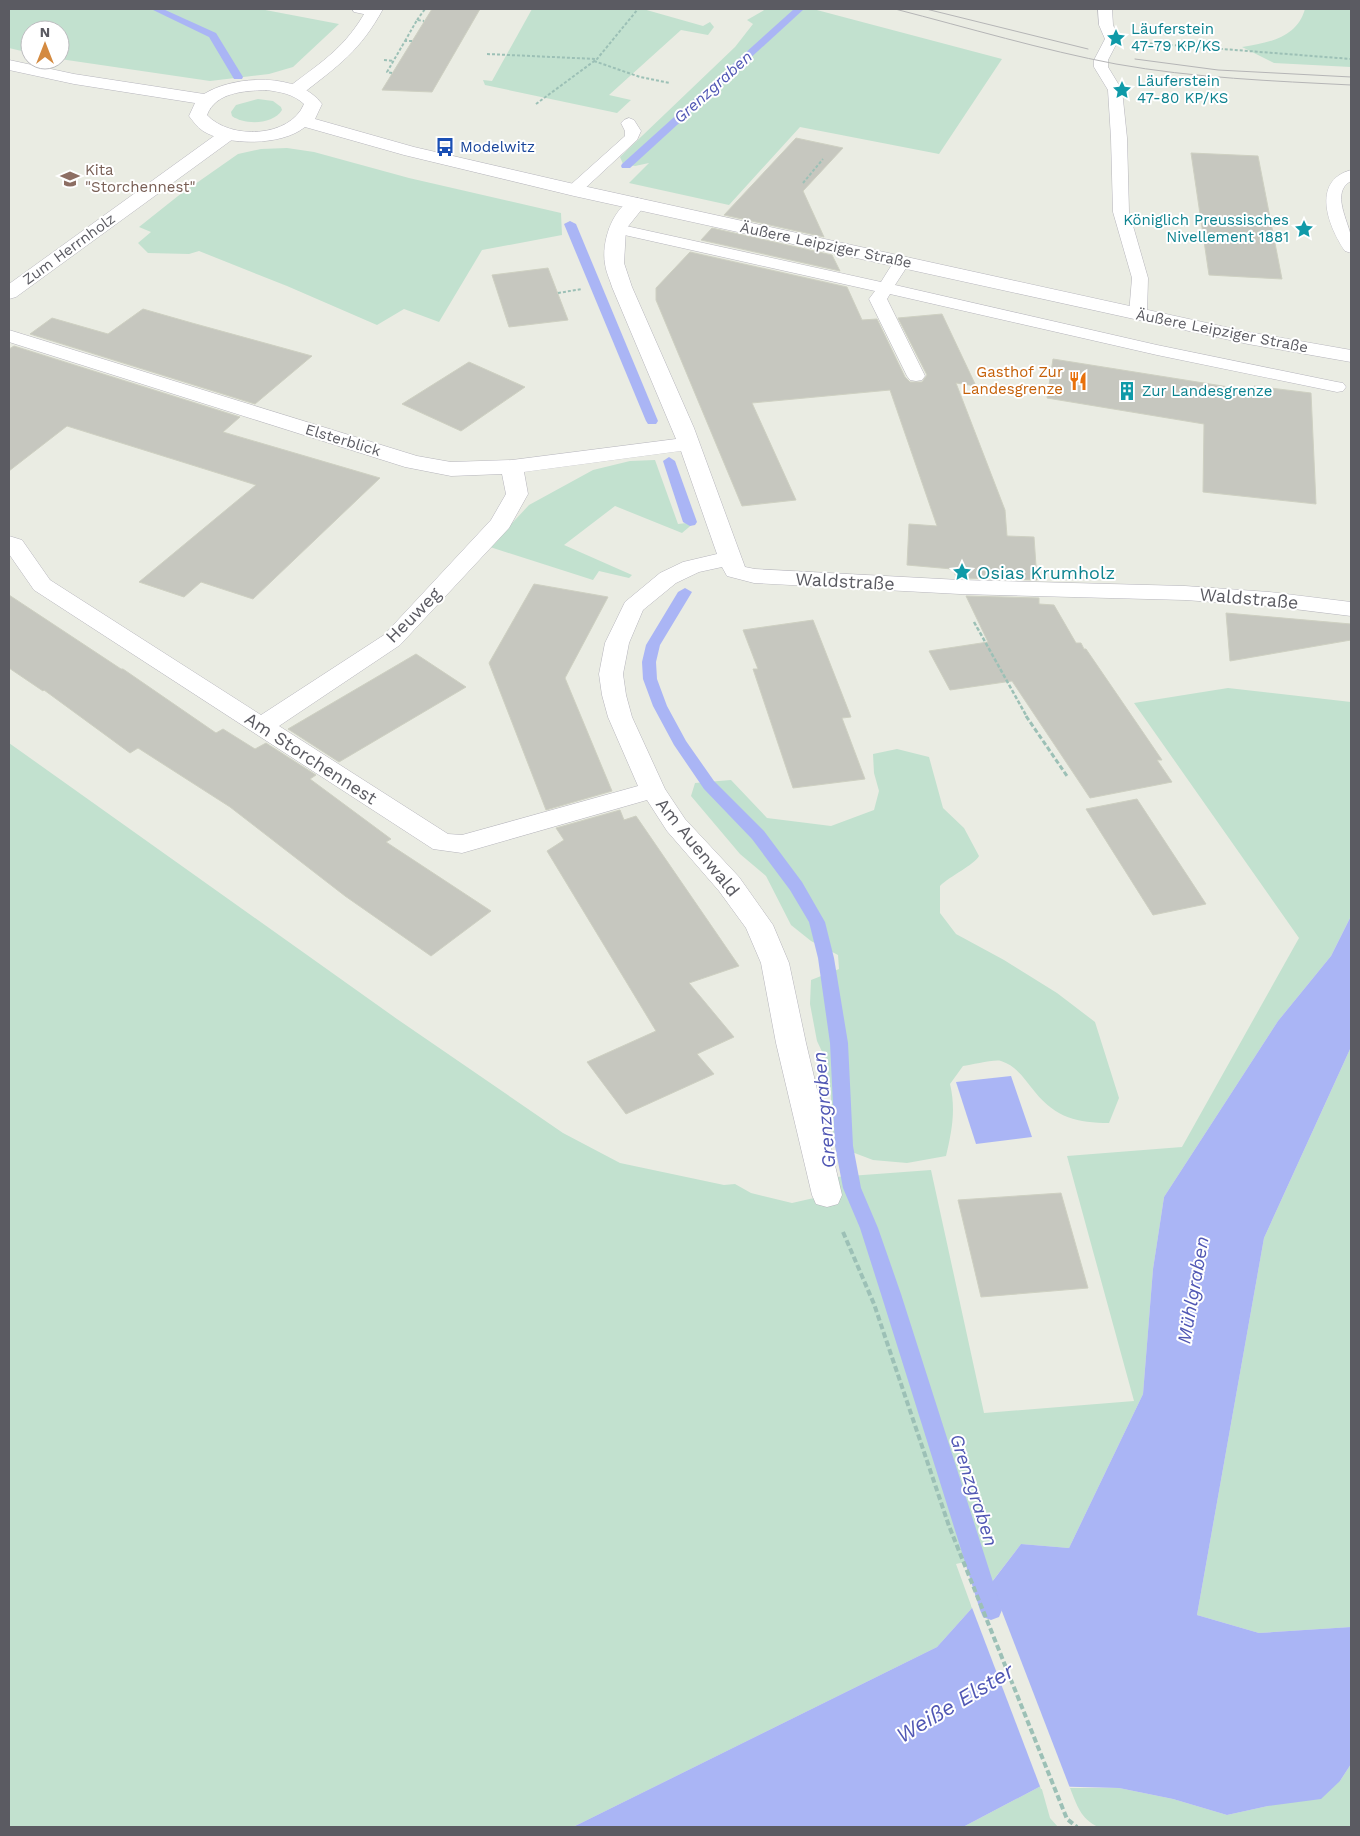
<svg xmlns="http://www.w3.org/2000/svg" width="1360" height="1836" font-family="'Work Sans',sans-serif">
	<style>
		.green { fill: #c2e1cf }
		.water { fill: #aab5f5 }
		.pier { fill: #eaece3 }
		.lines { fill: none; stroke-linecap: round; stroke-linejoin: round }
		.stream { fill: #aab5f5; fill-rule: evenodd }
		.building { fill: #c6c7bf; stroke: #ced0c2 }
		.lane-casing { stroke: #b6b5bc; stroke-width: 1 }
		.street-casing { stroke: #b6b5bc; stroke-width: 1 }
		.secondary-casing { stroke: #b7b6bd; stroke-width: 1 }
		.path-far3 { stroke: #9cc0b6; stroke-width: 2; stroke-dasharray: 3 2; stroke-linecap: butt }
		.path-far2 { stroke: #9cc0b6; stroke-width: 2.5; stroke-dasharray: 4 2; stroke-linecap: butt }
		.path-far1 { stroke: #9cc0b6; stroke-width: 3; stroke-dasharray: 5 2.5; stroke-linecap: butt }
		.path { stroke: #9cc0b6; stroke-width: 4; stroke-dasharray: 6 3; stroke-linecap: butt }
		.lane { fill: #fff; fill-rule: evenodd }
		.street { fill: #fff; fill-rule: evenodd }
		.secondary { fill: #fff; fill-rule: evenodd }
		.tram { stroke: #b5b5b6; stroke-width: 1 }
		.labels { text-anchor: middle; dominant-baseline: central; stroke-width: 4; stroke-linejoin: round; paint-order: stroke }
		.far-culture-label { font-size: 15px; fill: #0d838f; stroke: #fff; text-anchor: start }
		.far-transit-label { font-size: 15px; fill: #164399; stroke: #fff; text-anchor: start }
		.far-education-label { font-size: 15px; fill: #785e54; stroke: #fff; text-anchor: start }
		.far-street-label { font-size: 15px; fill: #5b5b62; stroke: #fff }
		.far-food-label { font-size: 15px; fill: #c56008; stroke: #fff; text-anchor: end }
		.far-water-label { font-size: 16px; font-style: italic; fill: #5057b4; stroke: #fff }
		.culture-label { font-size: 18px; fill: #0d838f; stroke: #fff; text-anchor: start }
		.street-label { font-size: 18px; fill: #5b5b62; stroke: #fff }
		.water-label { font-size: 19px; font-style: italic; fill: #5057b4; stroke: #fff }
		.near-water-label { font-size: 22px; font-style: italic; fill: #5057b4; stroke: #fff }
	</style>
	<rect width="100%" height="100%" fill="#eaece3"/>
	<g class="green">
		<polygon points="9,9 260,9 339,24 293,67 269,74 210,81 60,59 60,30 30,30 30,53 9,48"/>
		<polygon points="532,9 643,9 703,26 710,22 714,27 708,35 681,30 609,95 631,100 617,113 485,85 483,80 492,81"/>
		<polygon points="766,9 813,9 1002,59 939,154 800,127 729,205 629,183 649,163 635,166 623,164 620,157 735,47 753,24 747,20"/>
		<path d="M1305,9H1351V67L1274,63L1242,47C1268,43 1297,38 1305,9Z"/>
		<path d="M258,99L273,101L281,107L282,110C273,125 244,125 232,116L231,112L236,105Z"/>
		<polygon points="287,148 314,152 409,178 561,213 562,235 482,250 439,322 404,309 377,325 287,286 199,251 189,254 148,253 138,243 151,232 139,227 178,196 238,154 261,149"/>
		<polygon points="655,460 678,524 695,522 682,533 615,506 564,545 632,575 629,578 599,571 593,580 490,547 529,505 593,470 630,461"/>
		<polygon points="1228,688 1351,702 1351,916 1331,956 1278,1021 1164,1197 1153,1269 1143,1394 1069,1548 1021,1544 991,1583 981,1558 956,1564 972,1608 937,1647 573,1827 9,1827 9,743 397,1019 563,1133 620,1163 724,1185 735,1184 751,1193 792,1203 827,1195 836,1177 931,1170 984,1413 1134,1401 1067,1156 1182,1147 1299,938 1134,703"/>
		<path d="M897,749L929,757L943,808L964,828L979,856C974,865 950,876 940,886V913L956,934L1004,960L1057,993L1095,1022L1119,1098L1109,1123C1078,1123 1056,1118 1035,1092C1025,1080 1017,1066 1001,1061C994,1059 972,1065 963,1066L950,1084C956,1109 952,1131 946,1156L907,1163L873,1160L836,1146L831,1123V1097L825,1058L817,1041L810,1004L811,980L839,969L838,955L811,941L791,925L766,876L740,854L691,796L695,783L731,780L767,818L831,826L874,810L879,791L874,773L873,754Z"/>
		<polygon points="1351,1047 1351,1627 1259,1633 1197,1615 1264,1238"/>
		<path d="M1351,1764V1827H1098C1080,1818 1077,1805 1070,1788H1119L1173,1799L1227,1815L1268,1806L1340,1781Z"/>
		<polygon points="1041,1786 1050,1818 1058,1827 963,1827"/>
	</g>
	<g class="water">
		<polygon points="1351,916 1351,1047 1264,1238 1197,1615 1259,1633 1351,1627 1351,1764 1340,1781 1321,1799 1268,1806 1227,1815 1173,1799 1119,1788 1041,1786 963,1827 573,1827 937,1647 972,1608 1021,1544 1069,1548 1143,1394 1153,1269 1164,1197 1278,1021 1331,956"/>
		<polygon points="1011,1076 1032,1137 976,1144 956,1082"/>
	</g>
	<polygon class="pier" points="990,1581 991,1583 1070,1788 1041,1789 971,1605"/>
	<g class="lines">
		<g class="stream">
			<polygon points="151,9 163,9 216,33 243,77 242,79 234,79 209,37"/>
			<polygon points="794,9 804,9 630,168 622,168 621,166 622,164"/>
			<polygon points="570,221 576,224 658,421 656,424 648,424 646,421 564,224"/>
			<polygon points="669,457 675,461 697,522 695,525 690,526 683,522 663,461"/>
			<polygon points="685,588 692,592 660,645 656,662 657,679 667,706 686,741 714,781 764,831 802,882 825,922 834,958 848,1043 853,1146 861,1188 878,1228 901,1294 1002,1610 999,1617 991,1620 983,1617 980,1610 881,1294 860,1228 843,1188 835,1146 830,1043 818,958 809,922 790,890 752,839 704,789 674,745 653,706 643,679 642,662 646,645 678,592"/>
		</g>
	</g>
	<g class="building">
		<polygon points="432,9 480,9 432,92 382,90"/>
		<polygon points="796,138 843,148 803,191 824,237 724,215"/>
		<polygon points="1191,153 1258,156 1282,279 1209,275"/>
		<polygon points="712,228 832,255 840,271 701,240"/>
		<polygon points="690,252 847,287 862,320 877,319 905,377 910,382 922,382 927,375 898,318 942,314 976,386 956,383 1005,510 1007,536 1034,537 1037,580 957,578 952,569 907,565 909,524 937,526 890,390 752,403 796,500 742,506 656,300 656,288"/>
		<polygon points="548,268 568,320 509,327 492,275"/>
		<polygon points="143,309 192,323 312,356 255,404 30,334 52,318 108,334"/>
		<polygon points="14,346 240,417 223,432 380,478 253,599 201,582 184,597 139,582 256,485 67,426 9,471 9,349"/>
		<polygon points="1053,359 1254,391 1254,386 1311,393 1316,504 1203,492 1204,424 1047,398"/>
		<polygon points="469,362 525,387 461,431 402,404"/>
		<polygon points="534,584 608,597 565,678 612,791 546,810 489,663"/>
		<polygon points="9,595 121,669 123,669 216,733 223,729 255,749 266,743 316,775 310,779 391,839 386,842 491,911 431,956 345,896 230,807 138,748 130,753 44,690 43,691 9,668"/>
		<polygon points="966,596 1039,598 1039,604 1054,605 1076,643 1081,643 1084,649 1086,649 1162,760 1157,760 1172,782 1090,798 1012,681 950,690 929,651 988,642"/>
		<polygon points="1226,613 1351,624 1351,640 1230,661"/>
		<polygon points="813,620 851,717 842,718 865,779 793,788 753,669 758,669 743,630"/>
		<polygon points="416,654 466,687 339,762 288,729"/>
		<polygon points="1137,799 1206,904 1153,915 1086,809"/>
		<polygon points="620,810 624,820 636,816 739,966 689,983 734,1037 697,1054 714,1074 626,1114 587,1062 656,1031 547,851 564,840 556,828"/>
		<polygon points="1061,1193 1088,1288 981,1297 958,1200"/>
	</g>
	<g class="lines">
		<g class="lane-casing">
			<g id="lane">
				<polygon points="352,9 377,9 380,12 373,16 354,12"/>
				<polygon points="1098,9 1112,9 1113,25 1119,39 1108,60 1108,67 1122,90 1127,138 1129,212 1148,278 1147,314 1144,318 1138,319 1132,318 1129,314 1132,278 1113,212 1111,138 1108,90 1094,67 1094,60 1105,39 1099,25"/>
				<polygon points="629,118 634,120 641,131 637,140 580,193 568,193 566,190 568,187 625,136 625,131 621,123 624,120"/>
				<path d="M1351,170V181C1330,192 1349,222 1351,237C1352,242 1351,248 1351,253L1345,251C1329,228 1310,181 1351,170Z"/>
				<polygon points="617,224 881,282 896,258 908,258 910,262 895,285 1157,345 1337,382 1343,383 1346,387 1343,391 1337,392 1157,355 890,294 887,299 925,376 922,380 916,381 910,380 907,376 869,299 875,291 611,232 609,229 611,226"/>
			</g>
		</g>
		<g class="street-casing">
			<g id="street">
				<path d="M367,9H383C360,51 339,65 302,94L296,95L290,94L287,90L290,86C323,61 346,47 367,9Z"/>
				<polygon points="227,130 233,131 236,135 233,139 16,297 9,299 9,284 221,131"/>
				<path d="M637,198L644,200L646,204L626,229L624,263L632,287L694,428L745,567L755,569L960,580L1185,586L1269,592L1351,602V616L1269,606L1185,600L960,594L754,583L727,576L722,567L699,572L676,583L643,610L629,643L623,674L626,695L632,717L665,789L685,819L739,877L773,925L789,963L806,1043L842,1195L838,1204L827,1207L816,1204L812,1195L776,1043L761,963L746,928L719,891L667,831L647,800L462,853L433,849L34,590L9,554V536L22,540L50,580L261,715L384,635L491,520L506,494L502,474L451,476L405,467L9,342V330L417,456L451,462L512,460L676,439L612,287C610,280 606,272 605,264C601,242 613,204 637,198ZM681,451L717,554L683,562L660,573L625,602L605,643L599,674L602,695L608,717L638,786L462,835L448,834L279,726L400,645L509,528L528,494L524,472Z"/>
			</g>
		</g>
		<g class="secondary-casing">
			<path id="secondary" d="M9,60L74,74L204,94C234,75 299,72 322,104L315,119L414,147L574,184L1248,332L1351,350V362L1248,344L574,196L404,155L305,127C282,146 227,146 203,131C197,127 193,121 189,116L195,103L74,84L9,70ZM266,90C281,92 293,94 304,104C290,138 230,140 207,115C216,92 244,91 266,90Z"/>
		</g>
		<g class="path-far3">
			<polyline points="417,20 425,9"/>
			<polyline points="405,41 417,20 424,21"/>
			<polyline points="1145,43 1351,59"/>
			<polyline points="487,54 596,59"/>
			<polyline points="384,60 394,61"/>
			<polyline points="594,61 640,77 670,83"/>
			<polyline points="392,73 387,72 405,41 412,41"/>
			<polyline points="536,104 597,59 638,9"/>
			<polyline points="803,183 823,159"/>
			<polyline points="558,293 582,289"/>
		</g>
		<polyline class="path-far2" points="974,622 1027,717"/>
		<polyline class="path-far1" points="1026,716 1067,776"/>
		<polyline class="path" points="843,1232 874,1304 949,1526 1067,1819 1077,1827"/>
		<use href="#lane" class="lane"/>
		<use href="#street" class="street"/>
		<use href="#secondary" class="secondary"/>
		<g class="tram">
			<path d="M895,9C969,28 1042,50 1116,64C1194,78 1273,81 1351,85"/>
			<polyline points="926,9 1088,49"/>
			<polyline points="1135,59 1218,70 1351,77"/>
		</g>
	</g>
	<defs>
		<g id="sight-bare" transform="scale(1.5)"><path d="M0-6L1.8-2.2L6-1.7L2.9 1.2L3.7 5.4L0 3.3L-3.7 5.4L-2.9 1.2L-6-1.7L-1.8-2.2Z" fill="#0f9aa8" stroke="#fff" stroke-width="2.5" paint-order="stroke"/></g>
		<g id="bus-bare" transform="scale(1.5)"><path d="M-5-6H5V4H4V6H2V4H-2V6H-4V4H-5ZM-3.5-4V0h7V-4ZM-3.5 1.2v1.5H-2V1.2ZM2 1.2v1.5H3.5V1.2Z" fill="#1a4fb4" stroke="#fff" stroke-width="2.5" paint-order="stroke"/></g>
		<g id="school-bare" transform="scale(1.5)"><path d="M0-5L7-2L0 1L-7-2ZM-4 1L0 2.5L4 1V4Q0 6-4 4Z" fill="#8d6e63" stroke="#fff" stroke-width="2.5" paint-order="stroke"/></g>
		<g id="restaurant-bare" transform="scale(1.5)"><path d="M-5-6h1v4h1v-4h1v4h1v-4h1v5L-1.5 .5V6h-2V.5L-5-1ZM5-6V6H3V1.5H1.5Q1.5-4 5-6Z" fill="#e8710a" stroke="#fff" stroke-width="2.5" paint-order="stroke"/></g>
		<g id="building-bare" transform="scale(1.5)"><path d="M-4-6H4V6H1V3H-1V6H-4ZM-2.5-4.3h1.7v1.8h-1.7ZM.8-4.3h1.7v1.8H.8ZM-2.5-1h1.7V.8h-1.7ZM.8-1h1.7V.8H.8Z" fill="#0f9aa8" stroke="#fff" stroke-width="2.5" paint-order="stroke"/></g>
	</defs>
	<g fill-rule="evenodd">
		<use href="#sight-bare" x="1116" y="38"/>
		<use href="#sight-bare" x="1122" y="90"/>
		<use href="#bus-bare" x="445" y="147"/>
		<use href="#school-bare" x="70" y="179"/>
		<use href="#sight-bare" x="1304" y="229"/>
		<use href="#restaurant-bare" x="1078" y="381"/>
		<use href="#building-bare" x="1127" y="391"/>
		<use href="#sight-bare" x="962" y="572"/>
	</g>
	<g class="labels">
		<g class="far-culture-label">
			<text x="1131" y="29">Läuferstein<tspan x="1131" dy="17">47-79 KP/KS</tspan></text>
			<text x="1137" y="81">Läuferstein<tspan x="1137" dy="17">47-80 KP/KS</tspan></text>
			<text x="1289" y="220" text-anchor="end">Königlich Preussisches<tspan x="1289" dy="17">Nivellement 1881</tspan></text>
			<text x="1142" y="391">Zur Landesgrenze</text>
		</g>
		<g class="far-transit-label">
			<text x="460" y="147">Modelwitz</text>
		</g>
		<g class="far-education-label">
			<text x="85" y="170">Kita<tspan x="85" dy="17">"Storchennest"</tspan></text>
		</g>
		<g class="far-street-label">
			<text transform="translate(826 245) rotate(12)">Äußere Leipziger Straße</text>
			<text transform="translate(69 249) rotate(-36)">Zum Herrnholz</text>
			<text transform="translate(1222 331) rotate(11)">Äußere Leipziger Straße</text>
			<text transform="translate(343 440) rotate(17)">Elsterblick</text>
		</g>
		<g class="far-food-label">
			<text x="1063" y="372">Gasthof Zur<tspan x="1063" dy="17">Landesgrenze</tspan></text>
		</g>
		<g class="far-water-label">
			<text transform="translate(713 87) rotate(-42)">Grenzgraben</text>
		</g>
		<g class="culture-label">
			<text x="977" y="572">Osias Krumholz</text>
		</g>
		<g class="street-label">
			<text transform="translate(845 581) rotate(3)">Waldstraße</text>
			<text transform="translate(1249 598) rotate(5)">Waldstraße</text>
			<text transform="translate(413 615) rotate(-45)">Heuweg</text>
			<text transform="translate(311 758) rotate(33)">Am Storchennest</text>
			<text transform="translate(698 847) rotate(51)">Am Auenwald</text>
		</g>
		<g class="water-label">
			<text transform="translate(824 1110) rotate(-95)">Grenzgraben</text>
			<text transform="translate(1193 1290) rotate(-80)">Mühlgraben</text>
			<text transform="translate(974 1490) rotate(72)">Grenzgraben</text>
		</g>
		<g class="near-water-label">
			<text transform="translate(955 1703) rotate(-31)">Weiße Elster</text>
		</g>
	</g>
	<rect width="1360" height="1836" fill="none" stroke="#5b5b62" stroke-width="20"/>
	<g transform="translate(45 45)"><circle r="24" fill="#ffffff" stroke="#bdbdc0"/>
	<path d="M0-4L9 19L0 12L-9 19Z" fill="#d48a40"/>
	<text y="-8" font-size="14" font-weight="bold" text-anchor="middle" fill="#5b5b62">N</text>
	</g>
</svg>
